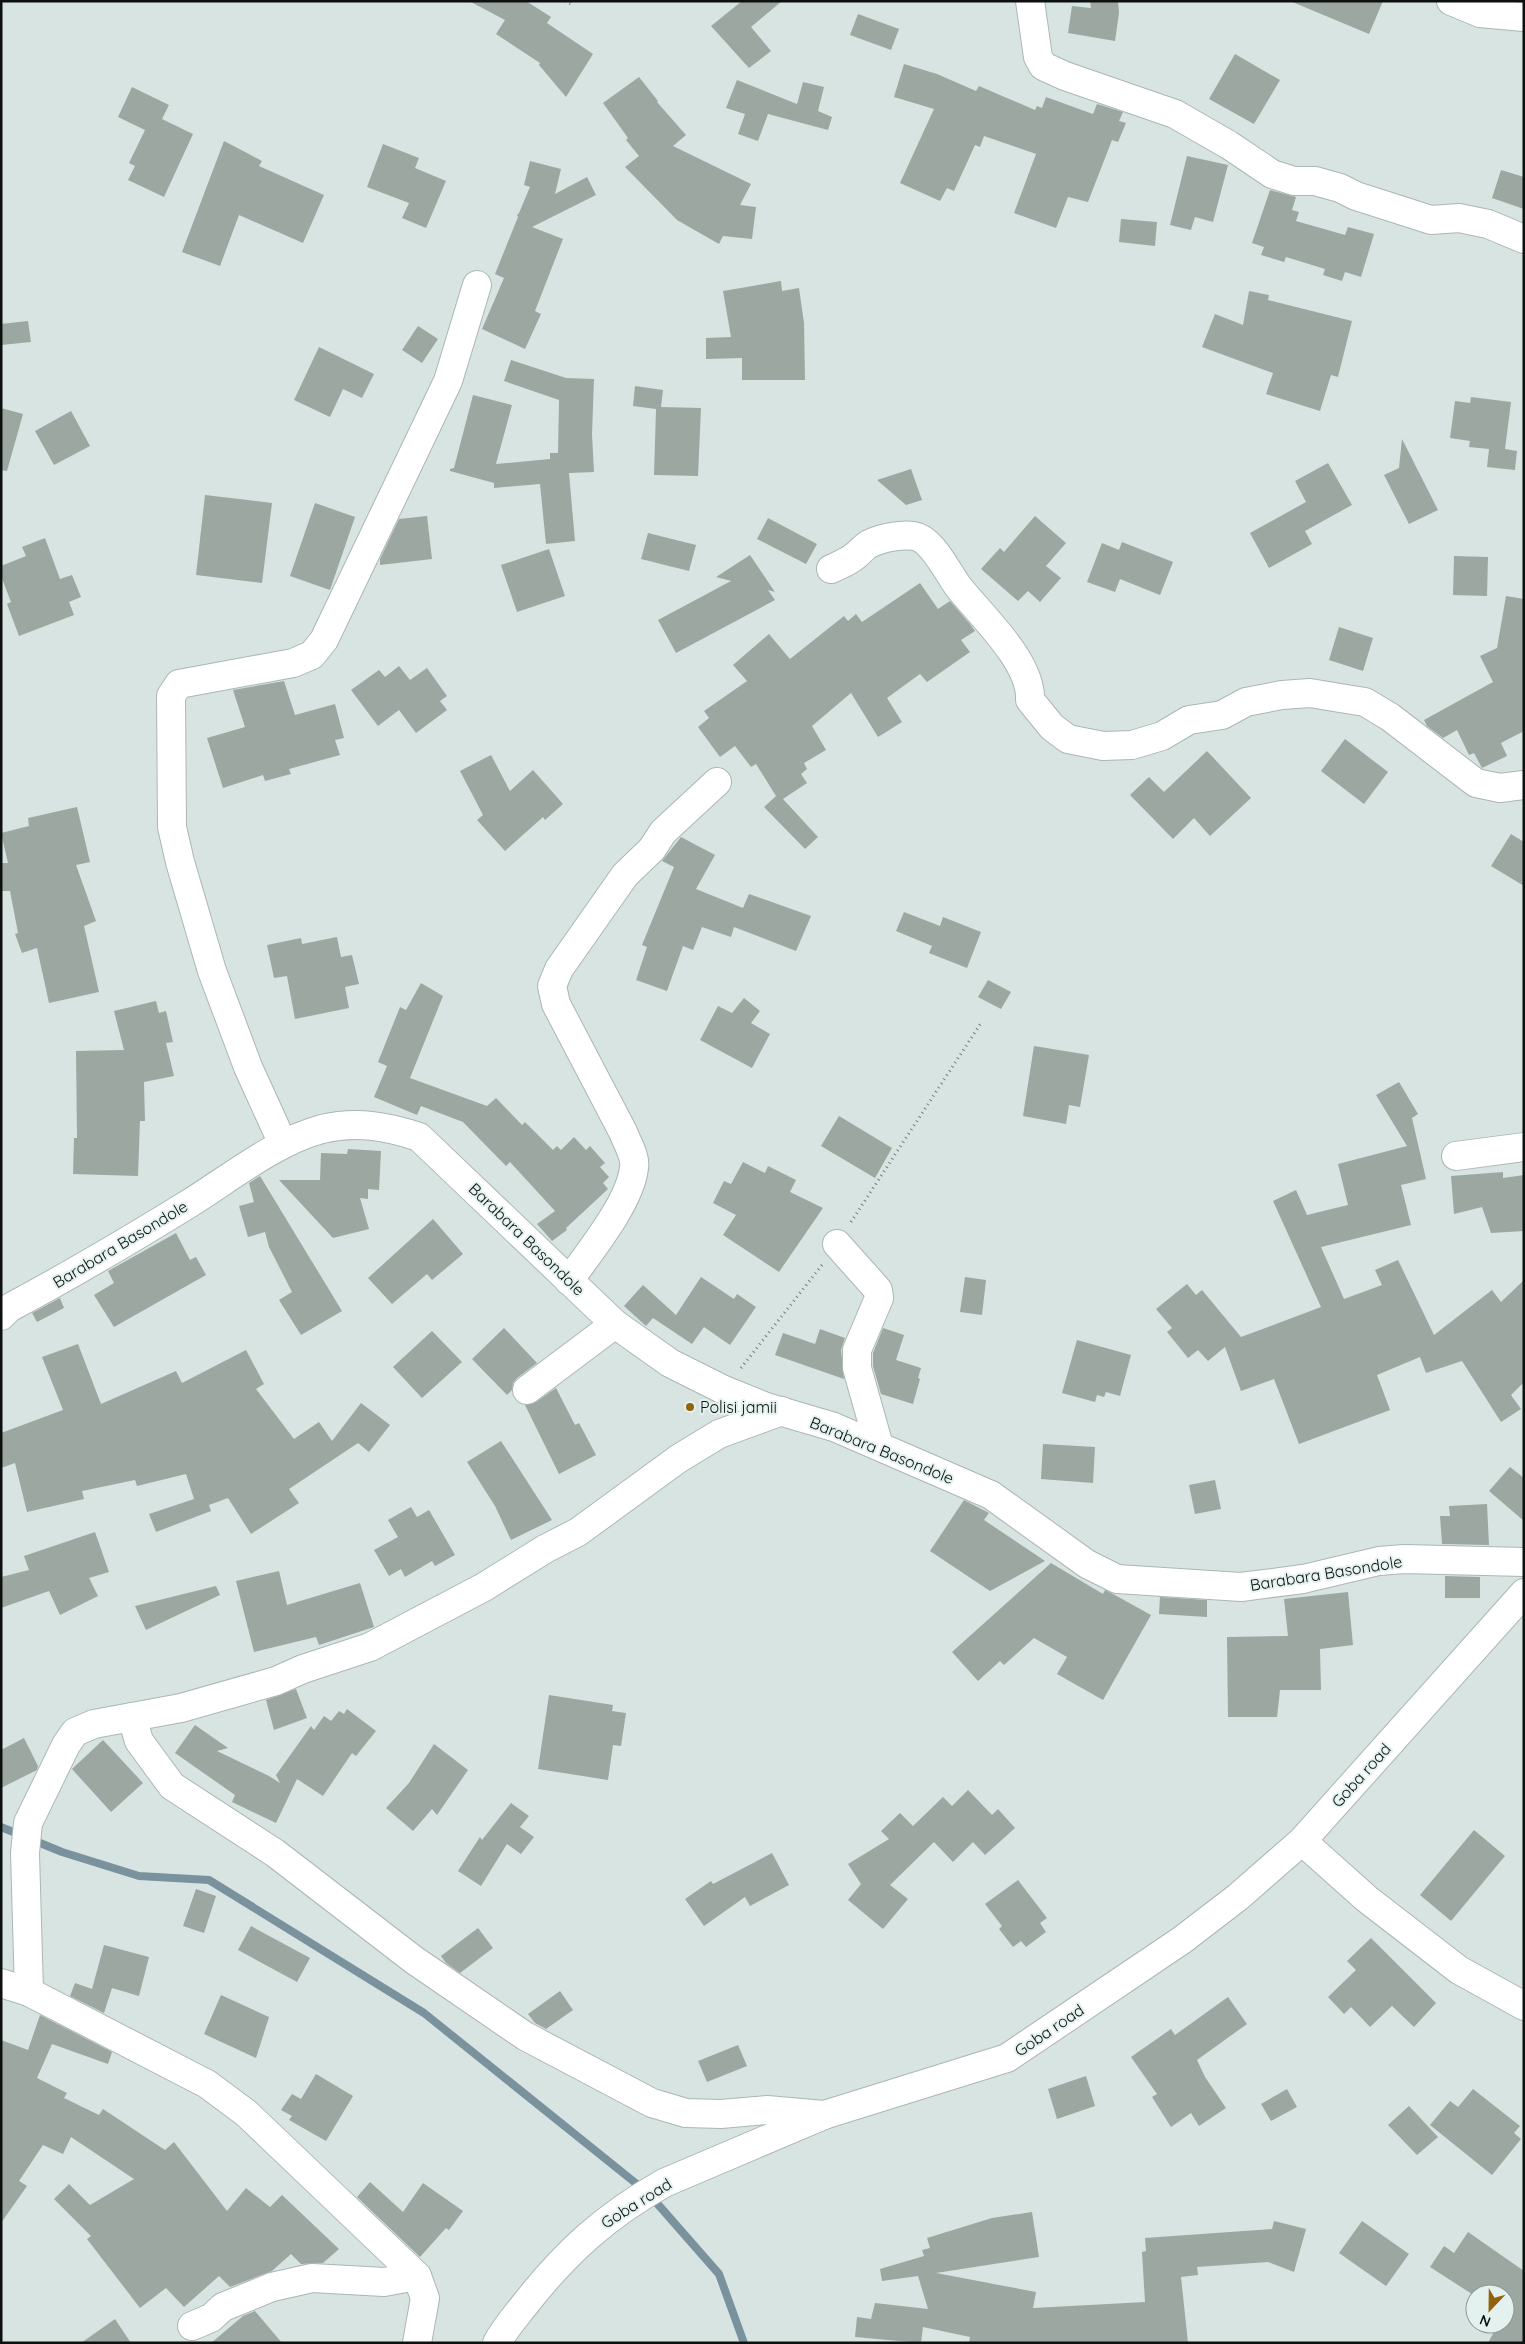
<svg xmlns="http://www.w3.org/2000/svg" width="1525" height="2344" font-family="Quicksand,sans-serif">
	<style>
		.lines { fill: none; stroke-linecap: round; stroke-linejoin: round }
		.stream { stroke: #79929d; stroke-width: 8 }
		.building { fill: #9ca7a1 }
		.minor-casing { stroke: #aab7b5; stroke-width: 30 }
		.major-casing { stroke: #aab7b5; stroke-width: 30 }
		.path { stroke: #757f7d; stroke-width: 3; stroke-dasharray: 1 4; stroke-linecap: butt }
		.minor { stroke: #fff; stroke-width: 28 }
		.major { stroke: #fff; stroke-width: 28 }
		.poi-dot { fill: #91630e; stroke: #e4f2ef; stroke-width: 2 }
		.labels { text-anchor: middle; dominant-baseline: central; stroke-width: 4; stroke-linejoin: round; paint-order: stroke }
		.street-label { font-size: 16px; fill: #0c1110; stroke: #e4f2ef }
		.poi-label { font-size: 16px; fill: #0c1110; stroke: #e4f2ef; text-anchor: start }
	</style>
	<rect width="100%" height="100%" fill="#d7e4e2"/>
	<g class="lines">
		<polyline class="stream" points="1,1827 62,1852 139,1876 209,1880 424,2013 648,2193 719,2274 744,2343"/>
	</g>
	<g class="building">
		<polygon points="469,1 526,1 551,17 547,23 593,54 566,97 539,65 540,63 496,34 505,20"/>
		<polygon points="742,1 782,1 751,27 771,51 749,68 711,26"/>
		<polygon points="1090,1 1118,1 1119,13 1115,41 1068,33 1072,6 1091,8"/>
		<polygon points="1290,1 1383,1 1369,34"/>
		<polygon points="858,14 899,29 891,50 850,35"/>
		<polygon points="1235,54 1280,80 1254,124 1209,99"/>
		<polygon points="904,64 937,74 976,91 979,86 1035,110 1037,106 1042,108 1046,97 1093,114 1097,104 1123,112 1119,121 1126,123 1118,142 1112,140 1088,202 1068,197 1056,228 1014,213 1036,154 984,136 980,147 975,145 954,191 947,188 940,201 900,183 934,109 894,97"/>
		<polygon points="639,77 658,101 657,102 686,135 673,146 751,184 740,205 756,207 752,239 723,236 719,244 677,220 625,167 639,156 626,140 628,138 603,103"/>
		<polygon points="737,80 797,104 803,82 824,87 818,111 832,117 828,130 768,114 758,141 738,134 745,114 726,108"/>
		<polygon points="132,87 169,105 162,119 193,134 164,197 128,180 135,166 129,163 145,130 118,117"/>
		<polygon points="224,141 262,161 259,166 324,195 303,243 239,215 220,266 182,252"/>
		<polygon points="383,144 419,158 415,168 446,181 426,228 402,218 409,203 367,187"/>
		<polygon points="1187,156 1228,165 1213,222 1195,217 1191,230 1170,225"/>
		<polygon points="530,161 561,169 555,194 587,177 596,195 532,227 563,239 535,311 541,314 525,349 482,329 504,278 495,274 518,217 517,215 519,213 530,187 524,185"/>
		<polygon points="1501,170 1524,177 1524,209 1492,198"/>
		<polygon points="1270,190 1296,197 1292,210 1299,212 1296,221 1345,235 1348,227 1374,234 1361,277 1345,272 1342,281 1323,275 1325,269 1286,257 1284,262 1261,255 1264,247 1252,243"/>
		<polygon points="1121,219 1157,222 1155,246 1119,242"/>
		<polygon points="781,281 782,291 799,288 804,323 805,380 742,380 742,358 706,359 706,338 731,337 723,291"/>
		<polygon points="1249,291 1269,295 1268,300 1352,321 1338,377 1331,375 1320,411 1266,394 1273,373 1202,347 1215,314 1243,325"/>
		<polygon points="28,321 31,342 1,345 1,324"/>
		<polygon points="418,326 438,339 422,363 402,350"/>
		<polygon points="319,347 374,374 362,398 343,389 330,417 294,400"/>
		<polygon points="511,360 566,378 594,379 592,434 594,472 569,473 575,541 546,544 540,484 494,488 494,483 450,471 450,469 454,468 473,395 512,405 496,464 550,459 550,453 558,453 559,400 504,381"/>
		<polygon points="635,386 663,390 661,407 701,408 698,476 654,475 656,409 633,406"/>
		<polygon points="1471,397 1511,402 1505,449 1517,451 1515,470 1487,467 1489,449 1469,447 1470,441 1450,438 1455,401 1470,403"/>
		<polygon points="1,408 23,414 7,471 1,470"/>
		<polygon points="71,411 90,446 54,465 35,431"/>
		<polygon points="1402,439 1438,510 1409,524 1384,475 1399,468"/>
		<polygon points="1328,463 1352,505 1305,531 1312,544 1269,568 1250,533 1306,502 1295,481"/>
		<polygon points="911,469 922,500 906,505 877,480"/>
		<polygon points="205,495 272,503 262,583 196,575"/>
		<polygon points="315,503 355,517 330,590 290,576"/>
		<polygon points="427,516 432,559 380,565 380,559 399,519"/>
		<polygon points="1035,516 1066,543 1046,566 1061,578 1040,602 1028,591 1018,601 981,569 1000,548 1004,552"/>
		<polygon points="768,518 817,544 806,564 757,539"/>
		<polygon points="648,533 696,545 689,571 641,559"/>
		<polygon points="45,538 60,579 72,575 81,597 69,602 74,615 19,636 7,604 11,602 1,576 1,566 26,556 22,547"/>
		<polygon points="1122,542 1173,562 1160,595 1120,579 1115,592 1087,582 1102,543 1119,550"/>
		<polygon points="549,549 565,596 517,612 501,565"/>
		<polygon points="750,555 775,592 768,590 775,600 676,653 658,620 731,581 716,577"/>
		<polygon points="1454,556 1488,557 1487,596 1453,595"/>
		<polygon points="920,583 938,609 950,601 970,624 975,631 961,640 970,652 927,682 920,674 887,698 902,722 878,737 851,693 812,726 826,750 804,763 807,769 801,774 807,783 783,799 818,837 805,849 764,807 776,796 756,764 751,767 735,746 720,757 698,727 709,718 704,711 747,681 733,665 769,634 790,659 844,616 848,621 856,614 862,622"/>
		<polygon points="1506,596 1524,599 1524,731 1501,743 1507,756 1482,768 1474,753 1469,755 1457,730 1443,738 1427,726 1424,720 1493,682 1480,656 1497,648"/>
		<polygon points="1339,627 1373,638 1363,671 1329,660"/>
		<polygon points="399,666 410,680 427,668 447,696 440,701 447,710 416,733 399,710 378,726 351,690 379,670 385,677"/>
		<polygon points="284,681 295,715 335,704 344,738 335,740 340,755 289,769 291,774 265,781 263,775 223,788 207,738 245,727 233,690"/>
		<polygon points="1345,739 1388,772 1364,804 1321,771"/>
		<polygon points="1207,751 1251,798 1210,836 1194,818 1173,839 1130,795 1149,777 1164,792"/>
		<polygon points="491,755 510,791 533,770 563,804 545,820 543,817 505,851 477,820 483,815 460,771"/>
		<polygon points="77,807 90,862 76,865 96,921 84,926 99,992 49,1003 37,948 22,953 15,934 18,933 10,891 1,891 1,863 8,863 1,833 29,826 28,818"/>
		<polygon points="1511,834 1524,842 1524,886 1491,866"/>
		<polygon points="681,837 715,855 696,889 743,908 749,894 811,916 796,951 734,927 731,937 702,927 693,950 683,946 667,991 636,980 647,947 642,945 674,867 662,861"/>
		<polygon points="904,912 940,926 943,917 981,932 967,968 929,953 932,946 896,931"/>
		<polygon points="337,937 341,957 352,955 359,984 345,987 349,1008 295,1019 287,976 274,978 267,945 301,938 302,944"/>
		<polygon points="988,980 1011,992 1001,1009 978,997"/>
		<polygon points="421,983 443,996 410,1078 487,1106 496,1098 522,1125 525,1122 553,1150 557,1146 561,1150 574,1137 586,1150 590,1146 605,1163 600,1167 609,1177 603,1183 608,1189 566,1228 567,1230 552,1241 537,1224 555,1211 510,1162 506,1166 463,1122 421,1106 417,1115 374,1097 387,1066 378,1062 400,1007 406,1010"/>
		<polygon points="744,998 760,1011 751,1023 770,1034 752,1068 700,1040 718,1006 732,1013"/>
		<polygon points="156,1001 159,1013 166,1011 173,1042 166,1043 174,1076 144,1082 145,1121 140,1121 138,1176 73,1174 74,1138 77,1138 76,1051 124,1050 114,1011"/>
		<polygon points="1034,1046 1089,1055 1080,1107 1069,1105 1066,1124 1023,1116"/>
		<polygon points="1399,1082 1418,1114 1412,1118 1426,1179 1401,1185 1411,1225 1321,1247 1344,1299 1382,1285 1375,1270 1398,1260 1434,1335 1492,1290 1501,1302 1524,1280 1524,1382 1511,1395 1521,1409 1501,1422 1462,1361 1426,1373 1420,1357 1377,1375 1390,1410 1299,1444 1274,1379 1241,1391 1225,1347 1208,1361 1198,1350 1188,1358 1167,1332 1172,1328 1156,1309 1187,1284 1196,1295 1202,1290 1241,1337 1321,1307 1273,1201 1296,1190 1307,1215 1348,1205 1338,1164 1407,1146 1376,1095"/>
		<polygon points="839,1116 892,1148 875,1178 821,1146"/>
		<polygon points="348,1149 381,1151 379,1190 368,1189 368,1199 360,1198 369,1229 333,1238 279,1180 320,1180 321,1153 347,1154"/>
		<polygon points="743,1162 765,1173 768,1166 796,1180 790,1192 823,1208 779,1272 723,1235 736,1215 713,1203 724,1181 731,1184"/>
		<polygon points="1503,1172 1503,1178 1524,1175 1524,1231 1491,1233 1482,1207 1454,1214 1451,1176"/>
		<polygon points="260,1176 342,1311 301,1335 279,1300 292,1292 269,1247 265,1232 248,1237 239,1206 254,1202 249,1183"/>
		<polygon points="433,1219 463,1254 432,1280 427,1274 392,1304 368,1278"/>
		<polygon points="176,1233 190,1260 196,1257 206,1275 114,1327 94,1295 114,1283 108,1271"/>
		<polygon points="701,1277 734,1299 737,1294 756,1307 730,1345 704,1327 692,1344 653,1318 646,1326 624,1306 643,1285 676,1315"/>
		<polygon points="965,1277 986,1280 982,1315 960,1312"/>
		<polygon points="60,1298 64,1308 37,1322 32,1313"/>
		<polygon points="504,1328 537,1363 517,1378 513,1383 512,1390 507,1395 472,1359"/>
		<polygon points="883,1328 904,1335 896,1360 921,1368 918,1378 920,1379 913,1404 881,1394 873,1366 873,1353"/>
		<polygon points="820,1329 845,1338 841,1350 844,1379 775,1355 783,1333 815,1344"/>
		<polygon points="432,1331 462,1362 422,1398 393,1367"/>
		<polygon points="1077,1340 1131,1355 1120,1396 1106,1392 1104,1397 1097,1395 1095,1402 1062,1393"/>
		<polygon points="78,1344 101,1404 176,1371 182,1383 246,1350 264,1384 256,1389 294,1439 319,1422 332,1441 361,1403 390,1425 369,1452 358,1443 289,1489 299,1503 251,1534 228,1498 209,1505 211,1511 156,1532 149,1514 194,1499 186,1474 137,1486 135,1480 82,1491 84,1499 27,1512 15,1463 1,1468 1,1433 63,1410 42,1357"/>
		<polygon points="556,1388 575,1425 579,1423 596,1455 559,1474 525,1405 536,1402"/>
		<polygon points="501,1441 552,1520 511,1540 495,1506 467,1462"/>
		<polygon points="1043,1444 1095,1447 1093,1483 1041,1479"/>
		<polygon points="1510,1467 1524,1478 1524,1521 1489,1491"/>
		<polygon points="1215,1480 1221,1509 1195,1514 1189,1485"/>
		<polygon points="964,1500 989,1513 984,1520 1045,1561 990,1591 930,1551"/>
		<polygon points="1487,1504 1489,1545 1442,1544 1440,1516 1450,1516 1449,1506"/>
		<polygon points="411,1507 417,1517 429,1510 455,1555 435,1566 432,1561 405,1577 401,1569 389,1576 374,1550 398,1537 388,1520"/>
		<polygon points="95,1532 109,1572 89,1578 98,1596 60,1615 49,1591 1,1608 1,1577 29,1570 24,1556"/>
		<polygon points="1051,1563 1103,1594 1105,1590 1113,1594 1151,1615 1103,1700 1057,1674 1067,1657 1034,1638 1004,1665 1000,1661 978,1681 952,1652"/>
		<polygon points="279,1571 287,1605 360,1583 374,1627 319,1645 316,1637 254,1652 236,1581"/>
		<polygon points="1445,1576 1480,1577 1480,1598 1445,1598"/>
		<polygon points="216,1586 220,1595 146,1630 135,1606"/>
		<polygon points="1348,1592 1353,1645 1320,1649 1321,1690 1280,1690 1277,1717 1228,1717 1227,1637 1288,1636 1284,1599"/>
		<polygon points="1160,1597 1207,1600 1207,1617 1159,1614"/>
		<polygon points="296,1689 307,1718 274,1730 266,1700"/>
		<polygon points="549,1695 613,1705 612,1711 626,1713 621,1746 613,1745 608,1780 538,1769"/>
		<polygon points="347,1709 376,1731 356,1756 352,1753 323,1796 297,1779 276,1823 232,1802 235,1795 175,1753 195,1725 228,1748 217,1751 269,1776 280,1783 276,1775 311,1726 314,1730 324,1716 331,1721 339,1711 344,1714"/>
		<polygon points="24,1738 38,1766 37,1770 1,1788 1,1750"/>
		<polygon points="103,1740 143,1783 111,1812 72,1769"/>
		<polygon points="434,1744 468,1770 437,1815 432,1809 413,1831 386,1808 409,1783"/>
		<polygon points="968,1790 992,1815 998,1809 1015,1828 985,1855 973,1842 953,1862 934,1842 890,1885 908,1899 883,1929 848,1900 861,1884 848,1864 889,1839 881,1831 900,1813 913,1826 943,1797 952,1806"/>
		<polygon points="511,1803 529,1816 520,1827 534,1837 521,1854 507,1844 481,1886 458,1871 480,1837 482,1840"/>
		<polygon points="1474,1830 1505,1856 1451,1921 1420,1895"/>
		<polygon points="772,1853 789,1885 750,1906 745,1897 704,1926 685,1899 711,1881 713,1884"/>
		<polygon points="1018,1880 1047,1918 1040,1923 1046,1932 1026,1947 1021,1941 1013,1947 999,1929 1002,1926 985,1904"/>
		<polygon points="196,1889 216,1896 204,1933 183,1926"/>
		<polygon points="251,1926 310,1958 297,1982 238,1950"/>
		<polygon points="478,1928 493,1948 460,1973 446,1963 441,1956"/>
		<polygon points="1371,1938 1436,2003 1414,2027 1392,2006 1370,2027 1351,2007 1344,2014 1328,1997 1356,1970 1347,1961"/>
		<polygon points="104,1945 149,1957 139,1996 112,1988 104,2013 70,1996 75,1983 92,1989"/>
		<polygon points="560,1991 573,2010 546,2029 535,2023 528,2014"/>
		<polygon points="221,1995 269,2017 256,2058 204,2034"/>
		<polygon points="1228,1997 1247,2024 1197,2060 1205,2077 1226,2108 1199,2126 1191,2113 1171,2127 1152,2097 1157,2094 1131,2057 1171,2029 1175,2035"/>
		<polygon points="40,2015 112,2052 108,2064 52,2044 37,2078 67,2093 64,2098 99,2115 103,2109 165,2150 174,2142 227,2211 246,2188 270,2207 282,2195 339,2249 323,2263 301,2264 291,2254 272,2271 230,2287 219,2276 184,2307 166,2288 140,2308 87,2239 91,2236 54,2199 69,2184 90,2205 134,2179 71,2137 63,2154 43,2145 19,2181 27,2186 1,2223 1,2040 28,2050"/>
		<polygon points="738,2045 747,2066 707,2082 698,2061"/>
		<polygon points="316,2074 353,2096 326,2141 289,2120 292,2116 281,2110 292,2094 301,2099"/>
		<polygon points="1086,2076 1095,2106 1057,2119 1048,2089"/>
		<polygon points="1287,2089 1297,2107 1271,2121 1261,2104"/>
		<polygon points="1473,2089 1520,2126 1514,2133 1521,2139 1492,2175 1430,2125 1450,2101 1458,2107"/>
		<polygon points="1409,2106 1438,2137 1417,2155 1388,2125"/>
		<polygon points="370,2182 403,2212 423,2183 463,2211 449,2230 446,2228 420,2257 357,2197"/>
		<polygon points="1032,2212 1039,2257 936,2273 1036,2292 1033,2308 1145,2302 1142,2252 1146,2251 1145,2238 1272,2229 1274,2221 1306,2229 1294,2272 1268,2262 1197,2267 1198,2275 1181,2277 1188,2343 969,2343 970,2337 923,2327 921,2343 855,2337 857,2317 871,2319 875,2303 928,2309 918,2276 882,2281 880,2269 924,2256 922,2250 930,2248 927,2238 992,2218"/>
		<polygon points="1362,2221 1409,2254 1386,2286 1339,2253"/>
		<polygon points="1468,2232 1524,2271 1524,2343 1488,2343 1498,2324 1505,2324 1505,2294 1475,2296 1430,2267 1444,2246 1454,2253"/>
		<polygon points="255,2311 282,2343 211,2343 243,2316"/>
		<polygon points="115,2319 131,2343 81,2343"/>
	</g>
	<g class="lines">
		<g class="minor-casing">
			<g id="minor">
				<polyline points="1030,1 1038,57 1043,66 1065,76 1175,114 1229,145 1272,174 1294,181 1315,181 1340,188 1356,196 1431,220 1459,218 1488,224 1524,239"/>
				<polyline points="1451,1 1480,13 1524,17"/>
				<path d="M831,569C839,565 848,562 855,556C859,553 864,547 869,544C881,538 901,534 914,536C933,539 948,574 960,589C983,617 1032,663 1030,700L1052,727L1068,739L1103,746L1132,745L1162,736L1189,720L1222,715L1246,702L1282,695L1310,693L1340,698L1365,702L1390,717L1476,783L1500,788L1524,785"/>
				<polyline points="283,1144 248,1067 212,971 180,862 172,827 171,696 179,684 293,663 312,655 324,640 448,381 477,285"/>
				<polyline points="1456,1156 1524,1147"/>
				<polyline points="837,1244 878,1290 879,1298 857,1350 857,1368 879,1446"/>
				<path d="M569,1281C589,1252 630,1203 634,1168C636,1156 627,1143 623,1132L556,1004L552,986L559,969L625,875L652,849L663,832L717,782"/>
				<path d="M1,1316L9,1308C71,1275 130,1240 190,1203C230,1178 276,1141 322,1129C356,1121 387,1126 419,1137L615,1324L670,1363L724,1390L766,1407L834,1427L991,1495L1087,1564L1117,1579L1241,1587L1303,1579L1379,1561L1404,1559L1524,1562"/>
				<polyline points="527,1390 615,1324"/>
				<polyline points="132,1717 139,1741 172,1786 275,1853 414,1960 525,2036 652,2103 686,2113 721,2114 767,2110 824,2115"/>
				<polyline points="1302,1841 1367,1899 1459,1970 1524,2006"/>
				<polyline points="1,1983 29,1992 207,2084 246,2113 417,2276 425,2298 417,2343"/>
				<polyline points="29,1992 25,1853 28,1823 66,1745 75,1732 94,1724 181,1708 276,1681 303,1669 370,1647 484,1587 545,1549 578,1532 678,1459 719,1434 782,1411"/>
				<polyline points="192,2326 211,2318 223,2307 272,2287 312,2278 384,2282 417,2276"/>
			</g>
		</g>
		<g class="major-casing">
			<path id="major" d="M497,2343C505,2328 516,2316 526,2303C567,2251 606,2216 664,2183L824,2115L1007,2058L1182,1940L1238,1897L1302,1841L1524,1593"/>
		</g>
		<g class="path">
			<polyline points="565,1 573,5"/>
			<polyline points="851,1222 981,1023"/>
			<polyline points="741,1368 822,1265"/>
		</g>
		<use href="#minor" class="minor"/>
		<use href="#major" class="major"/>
	</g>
	<circle class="poi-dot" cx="690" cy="1407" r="5"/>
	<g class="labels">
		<g class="street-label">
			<text transform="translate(527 1239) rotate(44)">Barabara Basondole</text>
			<text transform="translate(120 1244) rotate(-31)">Barabara Basondole</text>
			<text transform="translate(882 1450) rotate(22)">Barabara Basondole</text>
			<text transform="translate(1326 1573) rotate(-9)">Barabara Basondole</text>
			<text transform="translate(1361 1775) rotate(-48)">Goba road</text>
			<text transform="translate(1049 2030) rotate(-34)">Goba road</text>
			<text transform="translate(636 2203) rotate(-32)">Goba road</text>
		</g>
		<g class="poi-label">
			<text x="700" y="1407">Polisi jamii</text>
		</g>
	</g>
	<rect width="1525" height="2344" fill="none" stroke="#0c1110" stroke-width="5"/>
	<g transform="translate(1490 2309) rotate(202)"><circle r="24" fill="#e4f2ef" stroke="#8e9896"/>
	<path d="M0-4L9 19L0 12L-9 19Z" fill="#91630e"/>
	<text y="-8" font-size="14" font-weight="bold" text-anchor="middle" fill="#0c1110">N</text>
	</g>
</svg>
